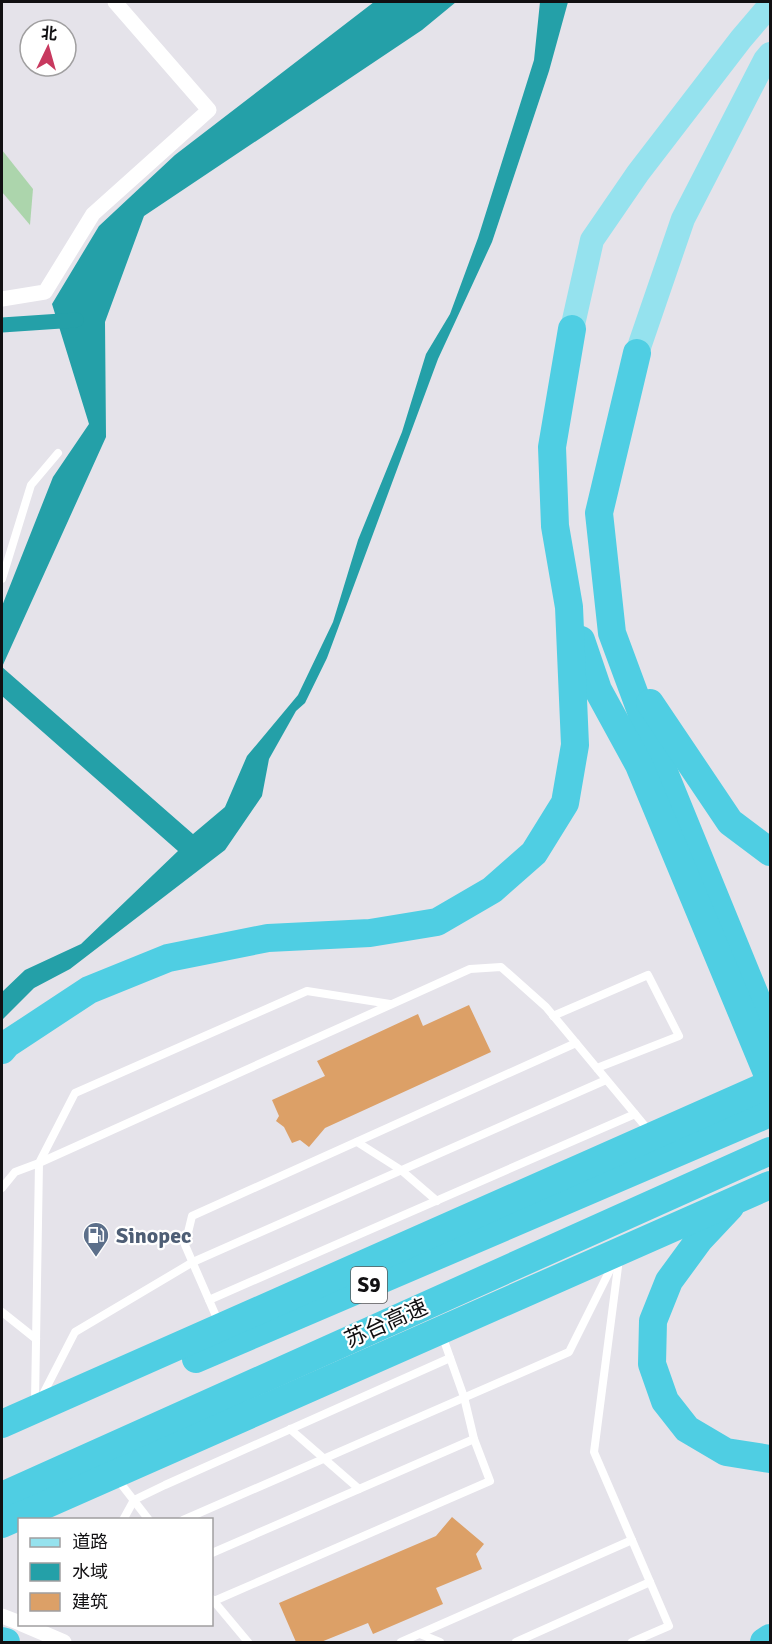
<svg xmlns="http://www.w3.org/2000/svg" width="772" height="1644" font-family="Signika,'Noto Sans SC',sans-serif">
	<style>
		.green { fill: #acd5ac }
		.water { fill: #24a0a8 }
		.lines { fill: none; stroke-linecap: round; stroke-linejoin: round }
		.canal { stroke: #24a0a8; stroke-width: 15 }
		.building { fill: #dca067 }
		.service { stroke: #fff; stroke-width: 8 }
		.minor { stroke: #fff; stroke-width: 15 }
		.primary { stroke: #95e2ee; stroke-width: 24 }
		.motorway { stroke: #4fcee3; stroke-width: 28 }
		.labels { text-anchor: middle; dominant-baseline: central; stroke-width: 4.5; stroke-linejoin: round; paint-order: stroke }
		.shield { fill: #fff; stroke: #585859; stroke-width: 1.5 }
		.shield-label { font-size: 21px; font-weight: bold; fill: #111012 }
		.service-label { font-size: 22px; font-weight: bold; fill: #4e5e75; stroke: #fff; text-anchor: start }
		.street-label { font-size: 22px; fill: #111012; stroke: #fff }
	</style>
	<rect width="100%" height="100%" fill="#e5e3ea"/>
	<polygon class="green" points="2,150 33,189 30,225 2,192"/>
	<polygon class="water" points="374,2 456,2 422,30 144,216 105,322 106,437 2,667 193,834 225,807 247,756 298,695 333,622 358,540 402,432 426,354 450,314 478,238 534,60 540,2 568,2 549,71 492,242 438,359 327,658 305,703 296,711 269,759 262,796 225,850 70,969 34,988 2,1020 2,992 25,970 81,944 178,851 2,696 2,606 53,477 89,424 52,304 99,226 175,155"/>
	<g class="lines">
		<polyline class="canal" points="2,325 76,320"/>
	</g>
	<g class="building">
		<polygon points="469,1005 491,1052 325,1128 309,1147 300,1140 292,1143 284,1127 276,1121 279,1116 272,1100 325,1076 317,1061 418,1014 423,1026"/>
		<polygon points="452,1517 484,1544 476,1554 482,1569 436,1588 443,1604 373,1634 368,1623 321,1642 296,1642 279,1603 436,1536"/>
	</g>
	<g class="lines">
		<g class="service">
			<polyline points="2,579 31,485 58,453"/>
			<polyline points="553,1016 648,975 679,1036 597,1068"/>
			<polyline points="357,1142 401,1170 437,1201"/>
			<polyline points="2,1188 15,1172 39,1163 75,1093 307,991 390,1004"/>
			<polyline points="619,1259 594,1452 669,1626 632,1642"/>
			<polyline points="209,1300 635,1114"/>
			<polyline points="2,1312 36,1339"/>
			<polyline points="219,1323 185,1245 192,1216 576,1043"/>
			<polyline points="41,1398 75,1332 193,1262 606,1080"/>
			<polyline points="35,1402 39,1163 470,969 501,967 546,1007 650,1132"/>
			<polyline points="290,1429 359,1489"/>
			<polyline points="118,1480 149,1520"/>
			<polyline points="123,1520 134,1500 165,1485 450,1358"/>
			<polyline points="183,1520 569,1352 614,1262"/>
			<polyline points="212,1553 474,1439"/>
			<polyline points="212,1599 248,1642"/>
			<polyline points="214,1601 490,1481 474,1439 464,1397 442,1335"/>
			<polyline points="420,1634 440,1642"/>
			<polyline points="401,1642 632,1540"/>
			<polyline points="516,1642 650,1582"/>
		</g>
		<g class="minor">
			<polyline points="2,299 45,292 93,214 209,110 115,2"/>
			<polyline points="2,1616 20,1623"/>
			<polyline points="22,1624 64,1642"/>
		</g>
		<g class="primary">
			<polyline points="572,329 592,240 638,173 741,39 770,5"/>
			<polyline points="637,353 683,219 765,60 770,54"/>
		</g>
		<g class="motorway">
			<polyline points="637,353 599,513 612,633 659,760 770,1032"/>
			<polyline points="581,640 598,690 639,765 770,1080"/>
			<polyline points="650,703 730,822 770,852"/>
			<polyline points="2,1050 7,1044 89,990 168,958 268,938 370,933 437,922 492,890 534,853 565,803 575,745 569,607 555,526 552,447 572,329"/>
			<polyline points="730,1207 699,1240 669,1281 653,1321 652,1364 665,1401 687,1429 726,1452 770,1459"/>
			<polyline points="196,1359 770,1113"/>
			<polyline points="2,1424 770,1084"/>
			<polyline points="2,1496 770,1151"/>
			<polyline points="2,1524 770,1185"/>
			<polyline points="2,1641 6,1642"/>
			<polyline points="764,1642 770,1638"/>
		</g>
	</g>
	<defs>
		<g id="fuel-pin" transform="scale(1.35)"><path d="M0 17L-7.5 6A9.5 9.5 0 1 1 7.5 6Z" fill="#5c6f8a" stroke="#fff"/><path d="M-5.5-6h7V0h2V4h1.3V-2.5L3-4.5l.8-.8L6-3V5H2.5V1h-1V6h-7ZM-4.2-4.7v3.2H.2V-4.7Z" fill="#fff"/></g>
	</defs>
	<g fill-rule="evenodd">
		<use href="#fuel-pin" x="96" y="1235"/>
	</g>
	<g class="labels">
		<rect class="shield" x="351" y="1267" width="36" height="36" rx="4.5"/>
		<g class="shield-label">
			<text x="369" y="1285">S9</text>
		</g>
		<g class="service-label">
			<text x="116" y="1235">Sinopec</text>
		</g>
		<g class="street-label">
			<text transform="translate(386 1323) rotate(-24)">苏台高速</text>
		</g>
	</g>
	<rect width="772" height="1644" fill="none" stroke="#111012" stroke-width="6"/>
	<rect x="18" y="1518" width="195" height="108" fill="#ffffff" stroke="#a09fa0" stroke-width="1.5"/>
	<rect x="30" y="1538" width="30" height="9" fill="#95e2ee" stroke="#a09fa0" stroke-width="1.5"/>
	<text x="72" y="1548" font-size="18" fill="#111012">道路</text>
	<rect x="30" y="1563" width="30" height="18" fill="#24a0a8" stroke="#a09fa0" stroke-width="1.5"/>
	<text x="72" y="1578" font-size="18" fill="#111012">水域</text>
	<rect x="30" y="1593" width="30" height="18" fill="#dca067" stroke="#a09fa0" stroke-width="1.5"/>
	<text x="72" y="1608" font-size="18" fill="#111012">建筑</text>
	<g transform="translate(48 48) rotate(5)"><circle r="28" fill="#ffffff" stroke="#a09fa0" stroke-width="1.5"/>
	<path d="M0-4.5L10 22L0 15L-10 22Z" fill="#c8395f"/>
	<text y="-9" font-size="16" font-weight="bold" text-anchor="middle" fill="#111012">北</text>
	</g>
</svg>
